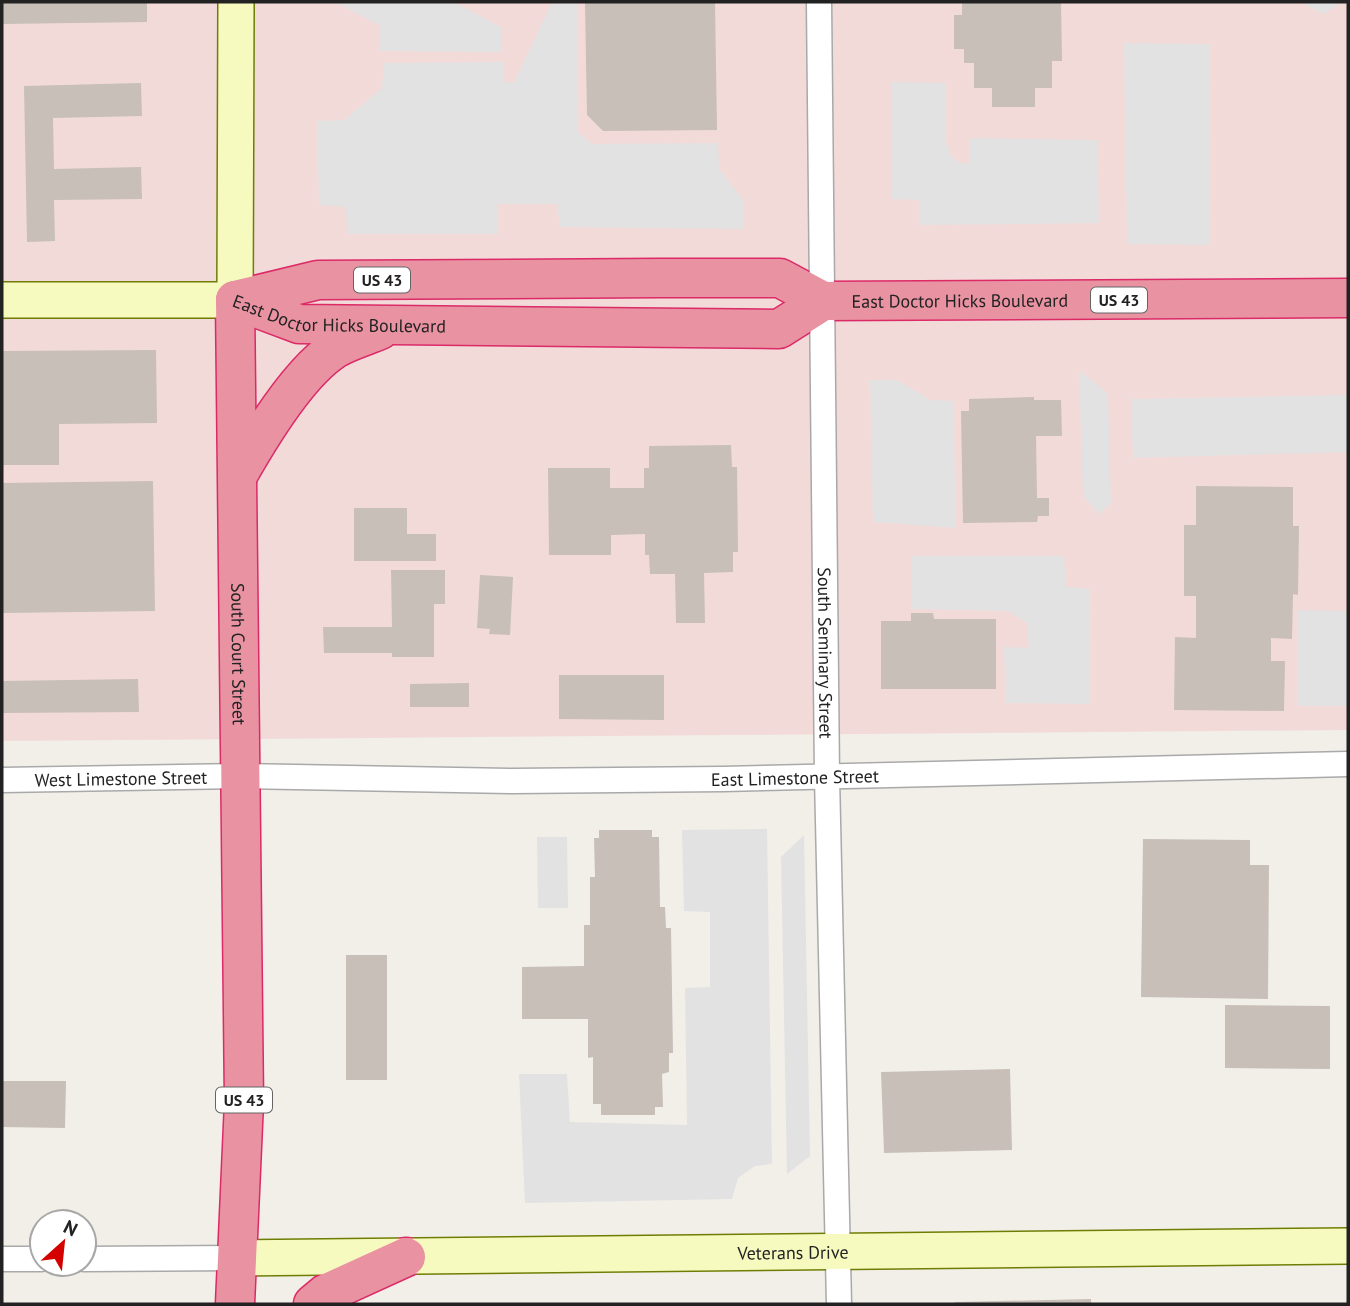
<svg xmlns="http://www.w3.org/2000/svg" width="1350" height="1306" font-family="'PT Sans',sans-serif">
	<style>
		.commercial { fill: #f2dad9 }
		.parking { fill: #e2e2e2 }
		.building { fill: #c7bfb8 }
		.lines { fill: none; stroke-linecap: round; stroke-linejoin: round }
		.street-casing { stroke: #a9a9a9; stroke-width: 27 }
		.secondary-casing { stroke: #707d05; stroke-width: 38 }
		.highway-casing { stroke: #dc2a67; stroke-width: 41 }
		.street { stroke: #fff; stroke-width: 24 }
		.secondary { stroke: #f7fabf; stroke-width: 35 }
		.highway { stroke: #e892a2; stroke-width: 38 }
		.labels { text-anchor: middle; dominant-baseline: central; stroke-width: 7; stroke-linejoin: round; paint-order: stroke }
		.shield { fill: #fff; stroke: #646464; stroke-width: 2 }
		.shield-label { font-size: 16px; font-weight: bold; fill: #222 }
		.street-label { font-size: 18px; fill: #222; stroke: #fff }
	</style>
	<rect width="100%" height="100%" fill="#f2efe9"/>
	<polygon class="commercial" points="2,2 1348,2 1348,730 2,741"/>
	<g class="parking">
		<polygon points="335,2 454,2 501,27 501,52 380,51 379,25"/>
		<polygon points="552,2 577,2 578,132 592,144 718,143 719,169 744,201 744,229 560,227 557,204 497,204 497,234 347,234 346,207 319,205 317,121 344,120 382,88 384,63 503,62 503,82 514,83"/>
		<polygon points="1300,2 1341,2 1324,14"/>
		<polygon points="1124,43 1210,44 1209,245 1127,244"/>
		<polygon points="891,82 945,83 945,138 951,156 960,163 969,163 969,138 1097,140 1099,223 919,225 919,200 891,199"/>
		<polygon points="1079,370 1108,394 1111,504 1099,514 1083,496"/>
		<polygon points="870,380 897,380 930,400 953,401 956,528 873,522"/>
		<polygon points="1348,395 1348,452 1133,458 1131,399"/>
		<polygon points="912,556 1064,556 1066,587 1090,589 1089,704 1006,703 1004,647 1029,648 1027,623 1008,611 912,609"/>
		<polygon points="1297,610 1348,611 1348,706 1297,706"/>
		<polygon points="767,829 772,1164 755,1166 738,1178 732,1199 525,1203 519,1074 567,1074 570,1122 687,1125 685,988 710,987 710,912 684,911 682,830"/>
		<polygon points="804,835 810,1156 787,1174 781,857"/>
		<polygon points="537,837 567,837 568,908 538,908"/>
	</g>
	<g class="building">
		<polygon points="2,2 147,2 147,22 2,24"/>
		<polygon points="585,2 715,2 717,130 603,131 587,115"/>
		<polygon points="962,2 1061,2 1062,61 1052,61 1052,88 1035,88 1035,107 992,107 992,88 974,88 974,63 964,63 964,49 954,49 954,15 962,15"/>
		<polygon points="141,83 142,116 53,118 54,169 141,167 142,199 54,200 55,241 27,242 24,86"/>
		<polygon points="156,350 157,423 59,424 59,465 2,465 2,351"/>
		<polygon points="1034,397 1034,400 1061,400 1062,436 1036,436 1037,498 1049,498 1049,516 1038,516 1037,522 963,523 961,411 969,411 969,399"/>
		<polygon points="731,445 732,467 737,467 738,552 733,552 733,572 704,573 705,623 676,623 675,574 650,574 649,555 645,555 645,534 611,535 611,555 549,555 548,468 610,468 610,488 644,488 644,468 649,468 649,446"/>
		<polygon points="153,481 155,611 2,613 2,483"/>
		<polygon points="1196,486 1293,487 1293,526 1299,526 1298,595 1293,594 1292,639 1271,638 1271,661 1285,661 1284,711 1174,710 1175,637 1196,638 1196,596 1184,596 1184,525 1196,525"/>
		<polygon points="354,508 407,508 407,534 436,534 436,561 354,561"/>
		<polygon points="391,570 445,570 445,604 434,604 434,657 392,657 392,653 324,653 323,627 392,627"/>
		<polygon points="480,575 513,577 510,635 489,634 490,629 477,628"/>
		<polygon points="911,613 933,613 934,619 996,619 996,689 881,689 881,621 911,621"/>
		<polygon points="559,675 664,675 664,720 559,719"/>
		<polygon points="138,679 139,712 2,713 2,681"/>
		<polygon points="469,683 469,707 410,707 410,684"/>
		<polygon points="599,830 652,830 652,837 659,837 660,907 665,907 666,928 671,928 673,1053 669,1053 669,1072 662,1074 663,1107 655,1107 655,1115 601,1115 601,1104 593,1104 593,1057 588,1058 588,1019 522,1019 522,967 584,966 584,925 590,925 590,877 595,877 594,838 599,838"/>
		<polygon points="1143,839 1250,840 1250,865 1269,865 1268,999 1141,997"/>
		<rect x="346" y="955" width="41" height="125"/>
		<polygon points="1225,1005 1330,1006 1330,1069 1225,1068"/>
		<polygon points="1010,1069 1012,1150 884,1153 881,1072"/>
		<polygon points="2,1081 66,1081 65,1128 2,1127"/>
		<polygon points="1091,1299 1091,1304 955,1304 955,1302"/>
	</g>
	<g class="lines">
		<g class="street-casing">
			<g id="street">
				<path id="s1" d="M819,2L827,777L839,1304"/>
				<path id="s2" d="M2,780L240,776L513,781L723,779L1348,764"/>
				<polyline points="2,1259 42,1259"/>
				<polyline points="84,1259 238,1258"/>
			</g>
		</g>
		<g class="secondary-casing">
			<g id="secondary">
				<polyline points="2,300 235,300 236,2"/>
				<path id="s3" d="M238,1258L1348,1246"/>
			</g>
		</g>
		<g class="highway-casing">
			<g id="highway">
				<path id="s4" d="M235,300L318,280L660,278H780L823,301L1348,298"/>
				<path id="s5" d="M235,300L244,1102L235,1304"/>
				<path id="s6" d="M235,300L299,324L779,329L823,301"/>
				<path d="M238,475C259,438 299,372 335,349C348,341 366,336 380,330"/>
				<polyline points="313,1304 325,1294 406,1257"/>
			</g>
		</g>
		<use href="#street" class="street"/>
		<use href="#secondary" class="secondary"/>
		<use href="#highway" class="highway"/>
	</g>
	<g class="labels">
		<g class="shield">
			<rect x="354" y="267.5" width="56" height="25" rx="5"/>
			<rect x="1091" y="287.5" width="56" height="25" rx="5"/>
			<rect x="216" y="1087.5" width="56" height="25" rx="5"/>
		</g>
		<g class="shield-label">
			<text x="382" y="280">US 43</text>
			<text x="1119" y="300">US 43</text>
			<text x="244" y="1100">US 43</text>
		</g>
		<g class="street-label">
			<text stroke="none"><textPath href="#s4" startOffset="733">East Doctor Hicks Boulevard</textPath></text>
			<text stroke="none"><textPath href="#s6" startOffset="107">East Doctor Hicks Boulevard</textPath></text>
			<text stroke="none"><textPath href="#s5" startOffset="354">South Court Street</textPath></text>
			<text stroke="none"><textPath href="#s1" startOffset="651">South Seminary Street</textPath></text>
			<text stroke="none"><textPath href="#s2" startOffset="793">East Limestone Street</textPath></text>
			<text stroke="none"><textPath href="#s2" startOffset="119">West Limestone Street</textPath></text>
			<text stroke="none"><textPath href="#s3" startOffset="555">Veterans Drive</textPath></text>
		</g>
	</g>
	<rect width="1350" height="1306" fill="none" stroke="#222222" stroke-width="7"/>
	<g transform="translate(63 1243) rotate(27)"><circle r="33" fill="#ffffff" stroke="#a7a7a7" stroke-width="2"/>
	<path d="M0-5L12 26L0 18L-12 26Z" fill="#d40000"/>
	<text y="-10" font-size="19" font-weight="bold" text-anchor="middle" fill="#222222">N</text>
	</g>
</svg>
